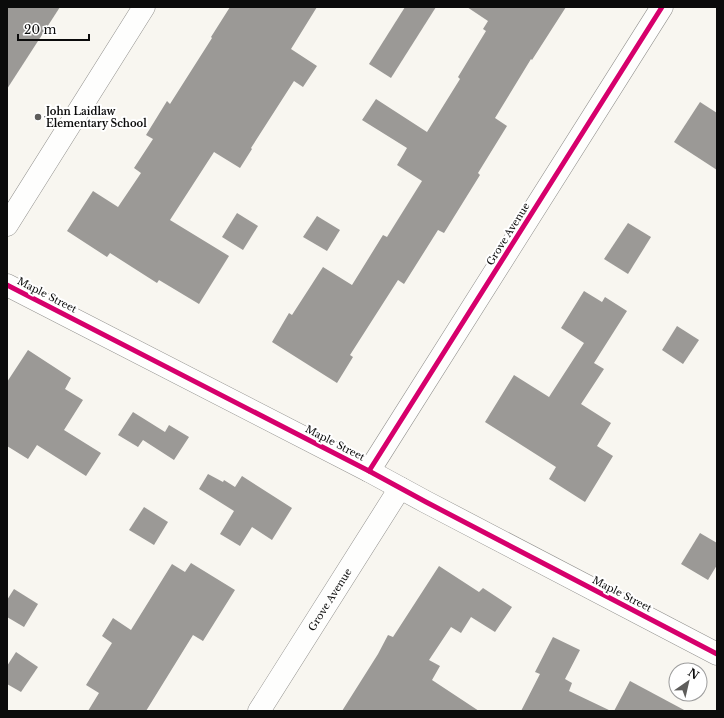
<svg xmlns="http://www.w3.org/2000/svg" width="724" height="718" font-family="'Libre Baskerville',serif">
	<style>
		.building { fill: #9b9996 }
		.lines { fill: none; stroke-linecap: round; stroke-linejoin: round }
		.minor-casing { stroke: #92918e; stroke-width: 23 }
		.minor { stroke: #fefefd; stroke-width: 22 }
		.cycleway-casing { stroke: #fff; stroke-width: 8 }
		.cycleway { stroke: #d6006c; stroke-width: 5 }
		.poi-dot { fill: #5e5d5b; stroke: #fff; stroke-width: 1.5 }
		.labels { text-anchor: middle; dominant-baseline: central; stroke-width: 4; stroke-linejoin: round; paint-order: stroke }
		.poi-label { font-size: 10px; font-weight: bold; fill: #0b0b0b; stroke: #fff; text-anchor: start }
		.street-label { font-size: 10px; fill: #0b0b0b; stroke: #fff }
	</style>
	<rect width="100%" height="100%" fill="#f8f6f0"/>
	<g class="building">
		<polygon points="7,7 60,7 7,89"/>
		<polygon points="230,7 317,7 291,49 317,66 303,87 294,81 251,148 252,149 240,168 214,152 170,220 229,256 199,304 159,280 157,283 110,253 107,257 67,231 93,191 118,207 141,173 134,168 153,139 146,135 167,101 170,104 212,38 211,37"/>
		<polygon points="405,7 436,7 391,78 369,64"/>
		<polygon points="467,7 566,7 532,60 531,59 495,118 507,126 478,173 480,175 444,233 438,230 404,284 398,280 350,355 353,357 337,383 272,342 289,313 292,315 323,267 352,285 383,235 387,237 422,181 397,165 407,148 362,120 376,99 427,132 460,79 458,77 486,31 483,29 488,21"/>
		<polygon points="700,102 717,113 717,170 674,142"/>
		<polygon points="237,213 258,226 243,250 222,237"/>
		<polygon points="317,216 340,230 327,251 303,237"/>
		<polygon points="628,223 651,237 628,274 604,259"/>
		<polygon points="584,291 602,302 605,297 627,311 594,363 604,369 581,404 611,423 597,446 613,456 585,502 549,479 556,467 485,422 514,375 549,397 584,343 561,328"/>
		<polygon points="677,326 699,340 683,364 662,350"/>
		<polygon points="28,350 71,378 65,389 83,400 64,430 101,453 86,476 37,445 28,459 7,446 7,382"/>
		<polygon points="133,412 165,432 169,425 189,437 174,460 143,440 138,447 118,435"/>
		<polygon points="208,474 223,482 224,480 235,487 242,476 292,508 272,540 252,527 240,546 220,534 234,511 199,489"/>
		<polygon points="144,507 168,522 154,545 129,530"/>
		<polygon points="700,533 717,543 717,565 708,580 681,564"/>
		<polygon points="191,563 235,590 203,641 193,635 146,711 88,711 99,693 86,685 112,643 102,636 113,618 131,630 172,564 185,572"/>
		<polygon points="439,566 479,592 483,588 512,607 495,632 471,617 461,633 451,627 429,660 440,666 432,680 479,711 342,711 378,654 388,635 393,637"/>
		<polygon points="14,589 38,604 24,627 7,617 7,600"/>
		<polygon points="553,637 580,650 565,679 572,683 569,691 611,711 521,711 540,674 535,672"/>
		<polygon points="16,652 38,667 21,692 7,684 7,666"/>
		<polygon points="630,681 686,711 614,711"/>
	</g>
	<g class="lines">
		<g class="minor-casing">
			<g id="minor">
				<polyline points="7,225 144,7"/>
				<polyline points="7,285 369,471 426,502 717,654"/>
				<polyline points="369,471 662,7"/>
				<path id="s1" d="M259,711L400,488"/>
			</g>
		</g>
		<use href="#minor" class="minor"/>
		<g class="cycleway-casing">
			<g id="cycleway">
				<polyline points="7,285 369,471 426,502 717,654"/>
				<polyline points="369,471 662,7"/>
			</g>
		</g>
		<use href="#cycleway" class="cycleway"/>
	</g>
	<circle class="poi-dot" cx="38" cy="117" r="4"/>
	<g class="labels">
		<g class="poi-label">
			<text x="46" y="111">John Laidlaw<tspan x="46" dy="12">Elementary School</tspan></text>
		</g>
		<g class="street-label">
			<text transform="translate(508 234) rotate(-58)">Grove Avenue</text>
			<text transform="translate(47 295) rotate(27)">Maple Street</text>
			<text transform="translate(335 443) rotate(27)">Maple Street</text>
			<text transform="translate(622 594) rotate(27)">Maple Street</text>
			<text stroke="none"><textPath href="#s1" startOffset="132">Grove Avenue</textPath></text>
		</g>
	</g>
	<rect width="724" height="718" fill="none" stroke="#0b0b0b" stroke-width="16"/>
	<g transform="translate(688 682) rotate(34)"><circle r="19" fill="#ffffff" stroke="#9d9d9d"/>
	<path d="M0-3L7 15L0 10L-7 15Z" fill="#5e5d5b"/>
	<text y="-6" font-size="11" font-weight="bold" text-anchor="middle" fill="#0b0b0b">N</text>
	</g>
	<path d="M18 34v6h71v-6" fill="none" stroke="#0b0b0b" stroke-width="2"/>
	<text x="24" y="34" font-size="12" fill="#0b0b0b" stroke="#ffffff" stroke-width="3" paint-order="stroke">20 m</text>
</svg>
